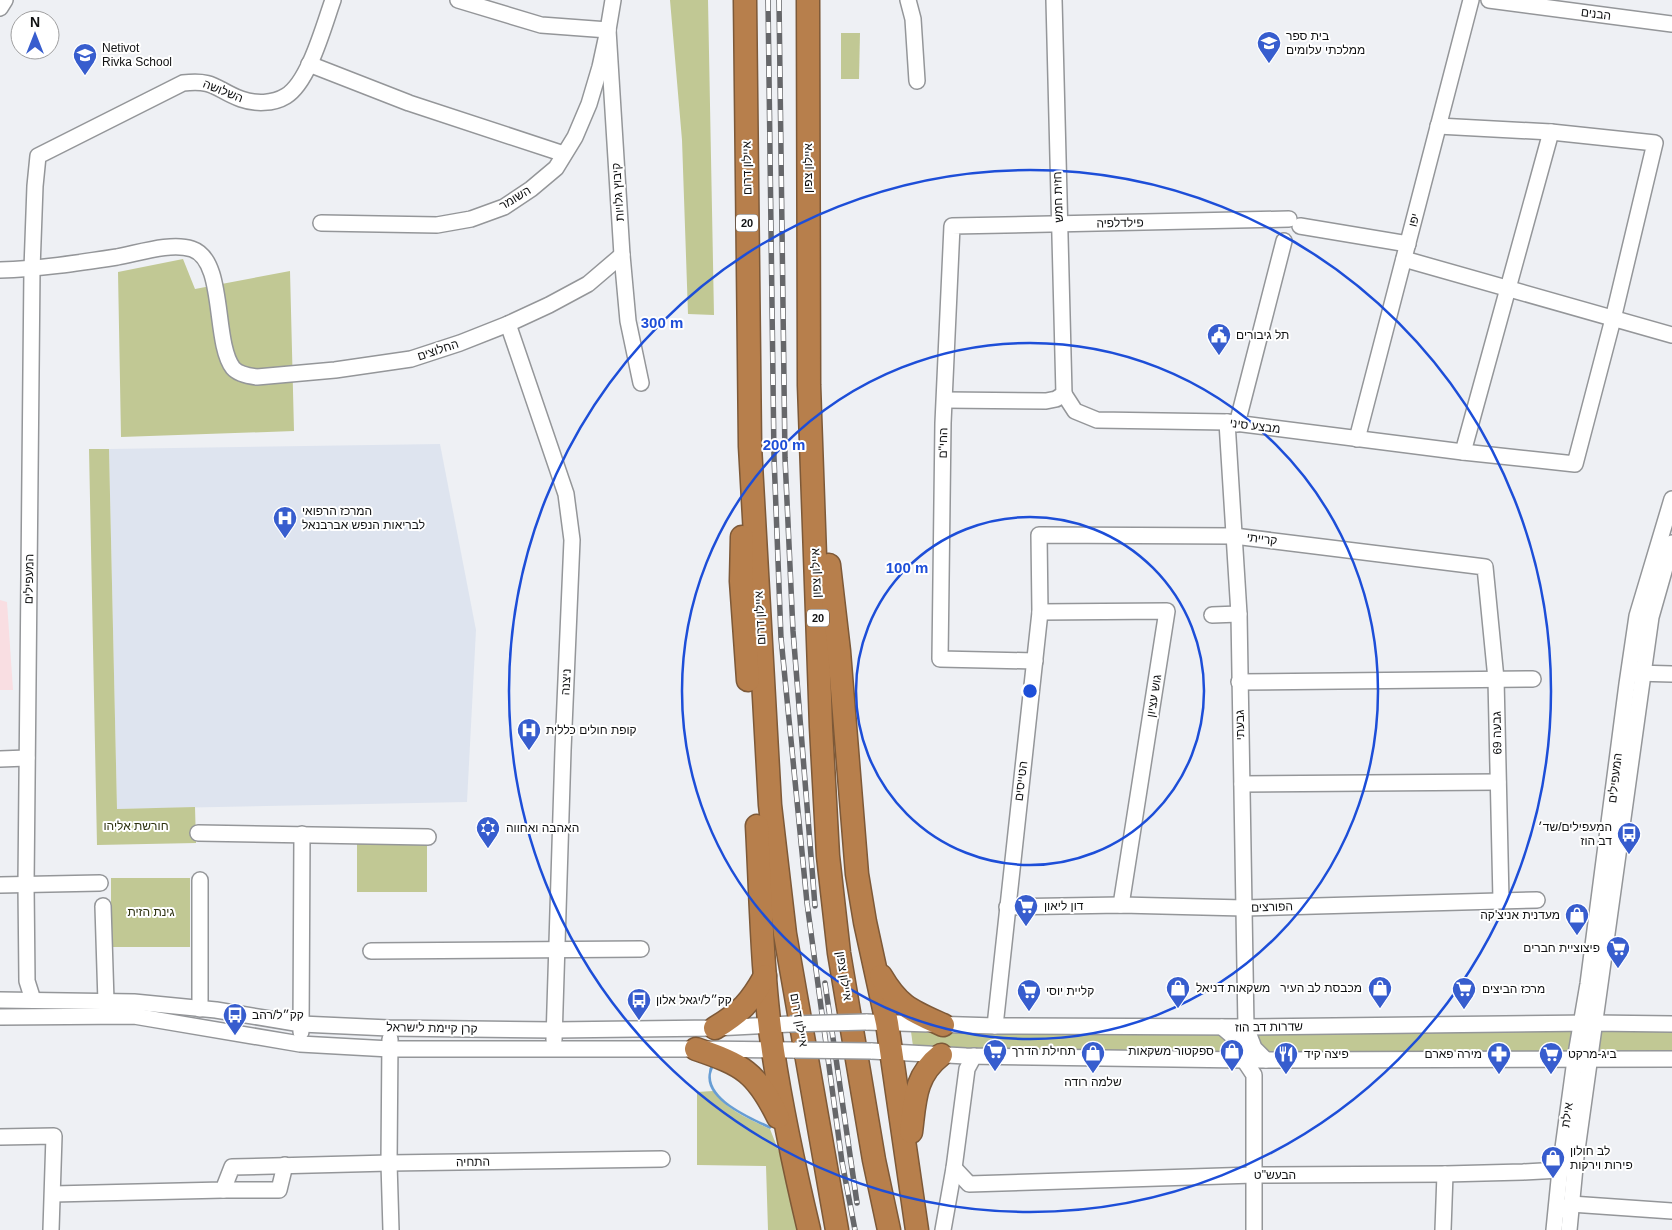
<svg xmlns="http://www.w3.org/2000/svg" width="1672" height="1230" font-family="Helvetica,'Noto Sans Hebrew',sans-serif">
	<style>
		.built { fill: #dee4ef }
		.education { fill: #f9dee2 }
		.green { fill: #c1c894 }
		.water { fill: #679dd4 }
		.lines { fill: none; stroke-linecap: round; stroke-linejoin: round }
		.minor-casing { stroke: #949699; stroke-width: 18 }
		.highway-casing { stroke: #7d5938; stroke-width: 25 }
		.minor { stroke: #fff; stroke-width: 15 }
		.highway { stroke: #b77f4c; stroke-width: 22 }
		.rail-casing { stroke: #66676a; stroke-width: 5.5 }
		.rail { stroke: #fff; stroke-width: 4; stroke-dasharray: 11; stroke-linecap: butt }
		.minor-bridge-casing { stroke: #949699; stroke-width: 18; stroke-linecap: butt }
		.minor-bridge { stroke: #fff; stroke-width: 15 }
		.ring { fill: none; stroke: #1d4ed8; stroke-width: 2.5 }
		.labels { text-anchor: middle; dominant-baseline: central; stroke-width: 4; stroke-linejoin: round; paint-order: stroke }
		.shield { fill: #fff; stroke: #58595a; stroke-width: 1 }
		.shield-label { font-size: 11px; font-weight: bold; fill: #111213 }
		.street-label { font-size: 12px; fill: #111213; stroke: #fff }
		.poi-label { font-size: 12px; fill: #111213; stroke: #fff; text-anchor: start }
		.park-label { font-size: 12px; fill: #2c300e; stroke: #fff }
		.centre { fill: #1d4ed8; stroke: #fff; stroke-width: 2.5 }
		.ring-label { font-size: 15px; text-anchor: middle; font-weight: bold; fill: #1d4ed8; stroke: #fff; stroke-width: 4; stroke-linejoin: round; paint-order: stroke }
	</style>
	<rect width="100%" height="100%" fill="#eef0f4"/>
	<polygon class="built" points="440,444 476,630 467,802 117,809 109,449"/>
	<polygon class="education" points="0,600 7,602 13,690 0,690"/>
	<g class="green">
		<polygon points="670,0 708,0 714,315 688,314 682,140"/>
		<polygon points="841,33 860,33 859,79 841,79"/>
		<polygon points="183,259 195,289 290,271 294,431 121,437 118,272"/>
		<polygon points="89,449 109,449 117,809 195,807 196,843 97,845"/>
		<rect x="357" y="842" width="70" height="50"/>
		<rect x="111" y="878" width="79" height="69"/>
		<polygon points="1581,1023 1575,1060 1266,1060 1246,1027"/>
		<polygon points="1593,1023 1672,1024 1672,1059 1589,1060"/>
		<polygon points="910,1024 1222,1027 1244,1060 914,1054"/>
		<path d="M713,1091C727,1110 749,1119 770,1129L783,1162L800,1230H768L766,1166L697,1165V1092Z"/>
	</g>
	<path class="water" d="M713,1061L715,1062C714,1066 712,1070 711,1074C708,1100 753,1118 772,1127L770,1129C750,1119 702,1100 709,1072C709,1068 711,1064 713,1061Z"/>
	<g class="lines">
		<g class="minor-casing">
			<g id="minor">
				<polyline points="458,0 541,25 608,30"/>
				<polyline points="613,0 608,30 622,255 628,321 641,383"/>
				<polyline points="908,0 913,19 917,81"/>
				<polyline points="1054,0 1064,394"/>
				<polyline points="1489,0 1672,24"/>
				<polyline points="0,8 5,0"/>
				<polyline points="309,64 409,103 564,154"/>
				<polyline points="321,223 437,225 471,219 504,207 531,189 556,168 575,137 589,104 600,67 608,30"/>
				<polyline points="1300,226 1408,244"/>
				<polyline points="1404,259 1672,335"/>
				<path d="M0,270C39,269 78,263 117,257C139,253 171,242 192,249C226,260 213,342 233,368C238,374 249,376 257,377L335,370L411,359L460,343L508,324L549,305L588,284L622,255"/>
				<polyline points="508,324 566,494 572,540 563,750 554,1040"/>
				<polyline points="1064,394 1075,411 1097,420 1227,422 1463,452 1575,464 1613,319 1655,143 1551,132 1438,126"/>
				<polyline points="945,400 1046,401 1056,399 1064,394"/>
				<polyline points="1227,422 1239,614 1246,1027 1254,1048 1266,1060"/>
				<polyline points="1237,424 1284,241"/>
				<polyline points="1357,439 1471,0"/>
				<polyline points="1463,452 1551,132"/>
				<polyline points="1040,612 1167,611 1121,905"/>
				<polyline points="1212,615 1239,614"/>
				<polyline points="1035,661 940,659 943,423 952,226 1289,219"/>
				<polyline points="1635,673 1672,674"/>
				<polyline points="1239,682 1533,679"/>
				<polyline points="0,759 27,758"/>
				<polyline points="1242,784 1498,782"/>
				<polyline points="198,833 428,837"/>
				<polyline points="200,880 200,1009"/>
				<polyline points="0,885 100,883"/>
				<polyline points="103,906 106,1002"/>
				<polyline points="1007,907 1121,905 1244,908 1537,900"/>
				<polyline points="371,951 641,949"/>
				<polyline points="0,1000 134,1002 216,1010 301,1024 389,1028 554,1030 715,1028 790,1024"/>
				<path d="M33,1000L27,981L26,885L32,269L35,186L38,156L183,83C215,79 216,90 241,99C255,104 273,104 286,96C309,82 324,25 333,0"/>
				<polyline points="0,1017 134,1016 300,1044 390,1049 696,1049 795,1050"/>
				<polyline points="866,1022 995,1026 1246,1027 1593,1023 1672,1024"/>
				<polyline points="995,1026 1040,612 1039,535 1234,536 1485,567 1496,679 1501,900"/>
				<polyline points="1222,1027 1236,1039 1244,1060 1254,1075 1254,1230"/>
				<polyline points="301,1032 302,834"/>
				<polyline points="390,1039 389,1163 391,1230"/>
				<polyline points="871,1051 966,1056 1244,1060 1672,1059"/>
				<polyline points="0,1137 54,1136 51,1230"/>
				<polyline points="954,1168 969,1184 1254,1175 1445,1174 1523,1172 1560,1170 1566,1165"/>
				<polyline points="223,1190 279,1190 285,1165"/>
				<polyline points="53,1194 223,1190 232,1167 389,1163 662,1159"/>
				<polyline points="1564,1210 1571,1204 1672,1211"/>
				<polyline points="943,1230 954,1168 967,1069 974,1056"/>
				<polyline points="1443,1230 1445,1174"/>
				<polyline points="1554,1230 1560,1170 1575,1060 1588,984 1627,684 1637,616 1672,499"/>
				<polyline points="1569,1230 1576,1157 1643,674 1651,617 1672,543"/>
			</g>
		</g>
		<g class="highway-casing">
			<g id="highway">
				<polyline points="745,0 750,446 770,805 785,934 837,1230"/>
				<polyline points="808,0 809,385 821,727 828,856 839,953 874,1160 889,1230"/>
				<polyline points="742,537 741,581 748,680"/>
				<polyline points="829,565 839,651 857,874 865,922 887,1023 917,1230"/>
				<path d="M757,826C761,901 762,977 773,1051C782,1111 795,1171 809,1230"/>
				<path d="M881,976C899,1007 912,1011 943,1025"/>
				<path d="M715,1028C741,1012 750,1003 765,976"/>
				<path d="M696,1049C743,1065 756,1072 778,1117"/>
				<path d="M911,1132C915,1101 914,1076 941,1055"/>
			</g>
		</g>
		<use href="#minor" class="minor"/>
		<use href="#highway" class="highway"/>
		<g class="rail-casing">
			<g id="rail">
				<polyline points="768,0 774,457 781,638 807,903 842,1162 855,1230"/>
				<polyline points="779,0 785,458 793,631 815,906"/>
				<polyline points="825,983 857,1203"/>
			</g>
		</g>
		<use href="#rail" class="rail"/>
		<g class="minor-bridge-casing">
			<g id="minor-bridge">
				<polyline points="790,1024 866,1022"/>
				<polyline points="795,1050 871,1051"/>
			</g>
		</g>
		<use href="#minor-bridge" class="minor-bridge"/>
	</g>
	<g class="ring">
		<circle cx="1030" cy="691" r="174"/>
		<circle cx="1030" cy="691" r="348"/>
		<circle cx="1030" cy="691" r="521"/>
	</g>
	<defs>
		<g id="school-pin" transform="scale(1.25)"><path d="M0 17L-7.5 6A9.5 9.5 0 1 1 7.5 6Z" fill="#375dce" stroke="#fff"/><path d="M0-5L7-2L0 1L-7-2ZM-4 1L0 2.5L4 1V4Q0 6-4 4Z" fill="#fff"/></g>
		<g id="civic-pin" transform="scale(1.25)"><path d="M0 17L-7.5 6A9.5 9.5 0 1 1 7.5 6Z" fill="#375dce" stroke="#fff"/><path d="M-.6-6.5H3V-4.5H.6V-3L4-1V1h2V6H-6V1h2V-1L-.6-3ZM-1.2 2.5V6h2.4V2.5Z" fill="#fff"/></g>
		<g id="hospital-pin" transform="scale(1.25)"><path d="M0 17L-7.5 6A9.5 9.5 0 1 1 7.5 6Z" fill="#375dce" stroke="#fff"/><path d="M-5-5h3v3.5h4V-5h3V5h-3V1.5h-4V5h-3Z" fill="#fff"/></g>
		<g id="synagogue-pin" transform="scale(1.25)"><path d="M0 17L-7.5 6A9.5 9.5 0 1 1 7.5 6Z" fill="#375dce" stroke="#fff"/><path d="M0-6.5L5.6 3.2H-5.6ZM0 6.5L5.6-3.2H-5.6Z" fill="#fff"/></g>
		<g id="bus-pin" transform="scale(1.25)"><path d="M0 17L-7.5 6A9.5 9.5 0 1 1 7.5 6Z" fill="#375dce" stroke="#fff"/><path d="M-5-6H5V4H4V6H2V4H-2V6H-4V4H-5ZM-3.5-4V0h7V-4ZM-3.5 1.2v1.5H-2V1.2ZM2 1.2v1.5H3.5V1.2Z" fill="#fff"/></g>
		<g id="supermarket-pin" transform="scale(1.25)"><path d="M0 17L-7.5 6A9.5 9.5 0 1 1 7.5 6Z" fill="#375dce" stroke="#fff"/><path d="M-6-5.5h2.5l.6 2H6L4.5 2H-2.5L-4.4-4H-6ZM-1.5 3.2a1.3 1.3 0 1 0 .1 0ZM3 3.2a1.3 1.3 0 1 0 .1 0Z" fill="#fff"/></g>
		<g id="shop-pin" transform="scale(1.25)"><path d="M0 17L-7.5 6A9.5 9.5 0 1 1 7.5 6Z" fill="#375dce" stroke="#fff"/><path d="M-5-2.5h2.3a2.7 3.5 0 0 1 5.4 0H5L5.5 6h-11ZM-1.5-2.5h3a1.5 2.3 0 0 0-3 0Z" fill="#fff"/></g>
		<g id="restaurant-pin" transform="scale(1.25)"><path d="M0 17L-7.5 6A9.5 9.5 0 1 1 7.5 6Z" fill="#375dce" stroke="#fff"/><path d="M-5-6h1v4h1v-4h1v4h1v-4h1v5L-1.5 .5V6h-2V.5L-5-1ZM5-6V6H3V1.5H1.5Q1.5-4 5-6Z" fill="#fff"/></g>
		<g id="pharmacy-pin" transform="scale(1.25)"><path d="M0 17L-7.5 6A9.5 9.5 0 1 1 7.5 6Z" fill="#375dce" stroke="#fff"/><path d="M-2-6h4v4h4v4h-4v4h-4v-4h-4v-4h4Z" fill="#fff"/></g>
	</defs>
	<g fill-rule="evenodd">
		<use href="#school-pin" x="1269" y="43"/>
		<use href="#school-pin" x="85" y="55"/>
		<use href="#civic-pin" x="1219" y="335"/>
		<use href="#hospital-pin" x="285" y="518"/>
		<use href="#hospital-pin" x="529" y="730"/>
		<use href="#synagogue-pin" x="488" y="828"/>
		<use href="#bus-pin" x="1629" y="834"/>
		<use href="#supermarket-pin" x="1026" y="906"/>
		<use href="#shop-pin" x="1577" y="915"/>
		<use href="#supermarket-pin" x="1618" y="948"/>
		<use href="#shop-pin" x="1178" y="988"/>
		<use href="#shop-pin" x="1380" y="988"/>
		<use href="#supermarket-pin" x="1464" y="989"/>
		<use href="#supermarket-pin" x="1029" y="991"/>
		<use href="#bus-pin" x="639" y="1000"/>
		<use href="#bus-pin" x="235" y="1015"/>
		<use href="#supermarket-pin" x="995" y="1051"/>
		<use href="#shop-pin" x="1232" y="1051"/>
		<use href="#shop-pin" x="1093" y="1053"/>
		<use href="#restaurant-pin" x="1286" y="1054"/>
		<use href="#pharmacy-pin" x="1499" y="1054"/>
		<use href="#supermarket-pin" x="1551" y="1054"/>
		<use href="#shop-pin" x="1553" y="1158"/>
	</g>
	<g class="labels">
		<g class="shield">
			<rect x="736" y="214.5" width="22" height="17" rx="4"/>
			<rect x="807" y="609.5" width="22" height="17" rx="4"/>
		</g>
		<g class="shield-label">
			<text x="747" y="223">20</text>
			<text x="818" y="618">20</text>
		</g>
		<g class="street-label">
			<text transform="translate(1596 14) rotate(7)">הבנים</text>
			<text transform="translate(223 91) rotate(22)">השלושה</text>
			<text transform="translate(747 168) rotate(-91)">איילון דרום</text>
			<text transform="translate(808 168) rotate(-90)">איילון צפון</text>
			<text transform="translate(618 192) rotate(-94)">קיבוץ גלויות</text>
			<text transform="translate(1058 197) rotate(-92)">חזית חמש</text>
			<text transform="translate(515 198) rotate(-31)">השומר</text>
			<text transform="translate(1414 220) rotate(-76)">יפו</text>
			<text transform="translate(1120 223) rotate(-1)">פילדלפיה</text>
			<text transform="translate(438 350) rotate(-18)">החלוצים</text>
			<text transform="translate(1255 426) rotate(7)">מבצע סיני</text>
			<text transform="translate(943 443) rotate(-89)">החי"ם</text>
			<text transform="translate(1262 539) rotate(7)">קרייתי</text>
			<text transform="translate(816 573) rotate(-92)">איילון צפון</text>
			<text transform="translate(29 579) rotate(-89)">המעפילים</text>
			<text transform="translate(760 618) rotate(-93)">איילון דרום</text>
			<text transform="translate(566 682) rotate(-87)">ניצנה</text>
			<text transform="translate(1154 696) rotate(-81)">גוש עציון</text>
			<text transform="translate(1240 725) rotate(-91)">גבעתי</text>
			<text transform="translate(1497 733) rotate(-91)">גבעה 69</text>
			<text transform="translate(1615 778) rotate(-83)">המעפילים</text>
			<text transform="translate(1021 781) rotate(-83)">הטייסים</text>
			<text transform="translate(1272 907) rotate(-2)">הפורצים</text>
			<text transform="translate(844 976) rotate(81)">איילון צפון</text>
			<text transform="translate(799 1020) rotate(80)">איילון דרום</text>
			<text transform="translate(1269 1027) rotate(-1)">שדרות דב הוז</text>
			<text transform="translate(432 1028) rotate(1)">קרן קיימת לישראל</text>
			<text transform="translate(1567 1115) rotate(-82)">אילת</text>
			<text transform="translate(473 1162) rotate(-1)">התחיה</text>
			<text x="1275" y="1175">הבעש"ט</text>
		</g>
		<g class="poi-label">
			<text x="1286" y="36">בית ספר<tspan x="1286" dy="14">ממלכתי עלומים</tspan></text>
			<text x="102" y="48">Netivot<tspan x="102" dy="14">Rivka School</tspan></text>
			<text x="1236" y="335">תל גיבורים</text>
			<text x="302" y="511">המרכז הרפואי<tspan x="302" dy="14">לבריאות הנפש אברבנאל</tspan></text>
			<text x="546" y="730">קופת חולים כללית</text>
			<text x="1612" y="827" text-anchor="end">המעפילים/שד׳<tspan x="1612" dy="14">דב הוז</tspan></text>
			<text x="506" y="828">האהבה ואחווה</text>
			<text x="1044" y="906">דון ליאון</text>
			<text x="1560" y="915" text-anchor="end">מעדנית אניצ'קה</text>
			<text x="1600" y="948" text-anchor="end">פיצוציית חברים</text>
			<text x="1196" y="988">משקאות דניאל</text>
			<text x="1362" y="988" text-anchor="end">מכבסת לב העיר</text>
			<text x="1482" y="989">מרכז הביצים</text>
			<text x="1046" y="991">קליית יוסי</text>
			<text x="656" y="1000">קק״ל/יגאל אלון</text>
			<text x="252" y="1015">קק״ל/רהב</text>
			<text x="1012" y="1051">תחילת הדרך</text>
			<text x="1214" y="1051" text-anchor="end">ספקטור משקאות</text>
			<text x="1304" y="1054">פיצה קיד</text>
			<text x="1482" y="1054" text-anchor="end">מירה פארם</text>
			<text x="1568" y="1054">ביג-מרקט</text>
			<text x="1093" y="1082" text-anchor="middle">שלמה רודה</text>
			<text x="1570" y="1151">לב חולון<tspan x="1570" dy="14">פירות וירקות</tspan></text>
		</g>
		<g class="park-label">
			<text x="136" y="826">חורשת אליהו</text>
			<text x="151" y="912">גינת הזית</text>
		</g>
	</g>
	<circle cx="1030" cy="691" r="8" class="centre"/>
	<g class="ring-label">
		<text x="662" y="328">300 m</text>
		<text x="784" y="450">200 m</text>
		<text x="907" y="573">100 m</text>
	</g>
	<g transform="translate(35 35)"><circle r="24" fill="#ffffff" stroke="#a0a0a1"/>
	<path d="M0-4L9 19L0 12L-9 19Z" fill="#375dce"/>
	<text y="-8" font-size="14" font-weight="bold" text-anchor="middle" fill="#111213">N</text>
	</g>
</svg>
